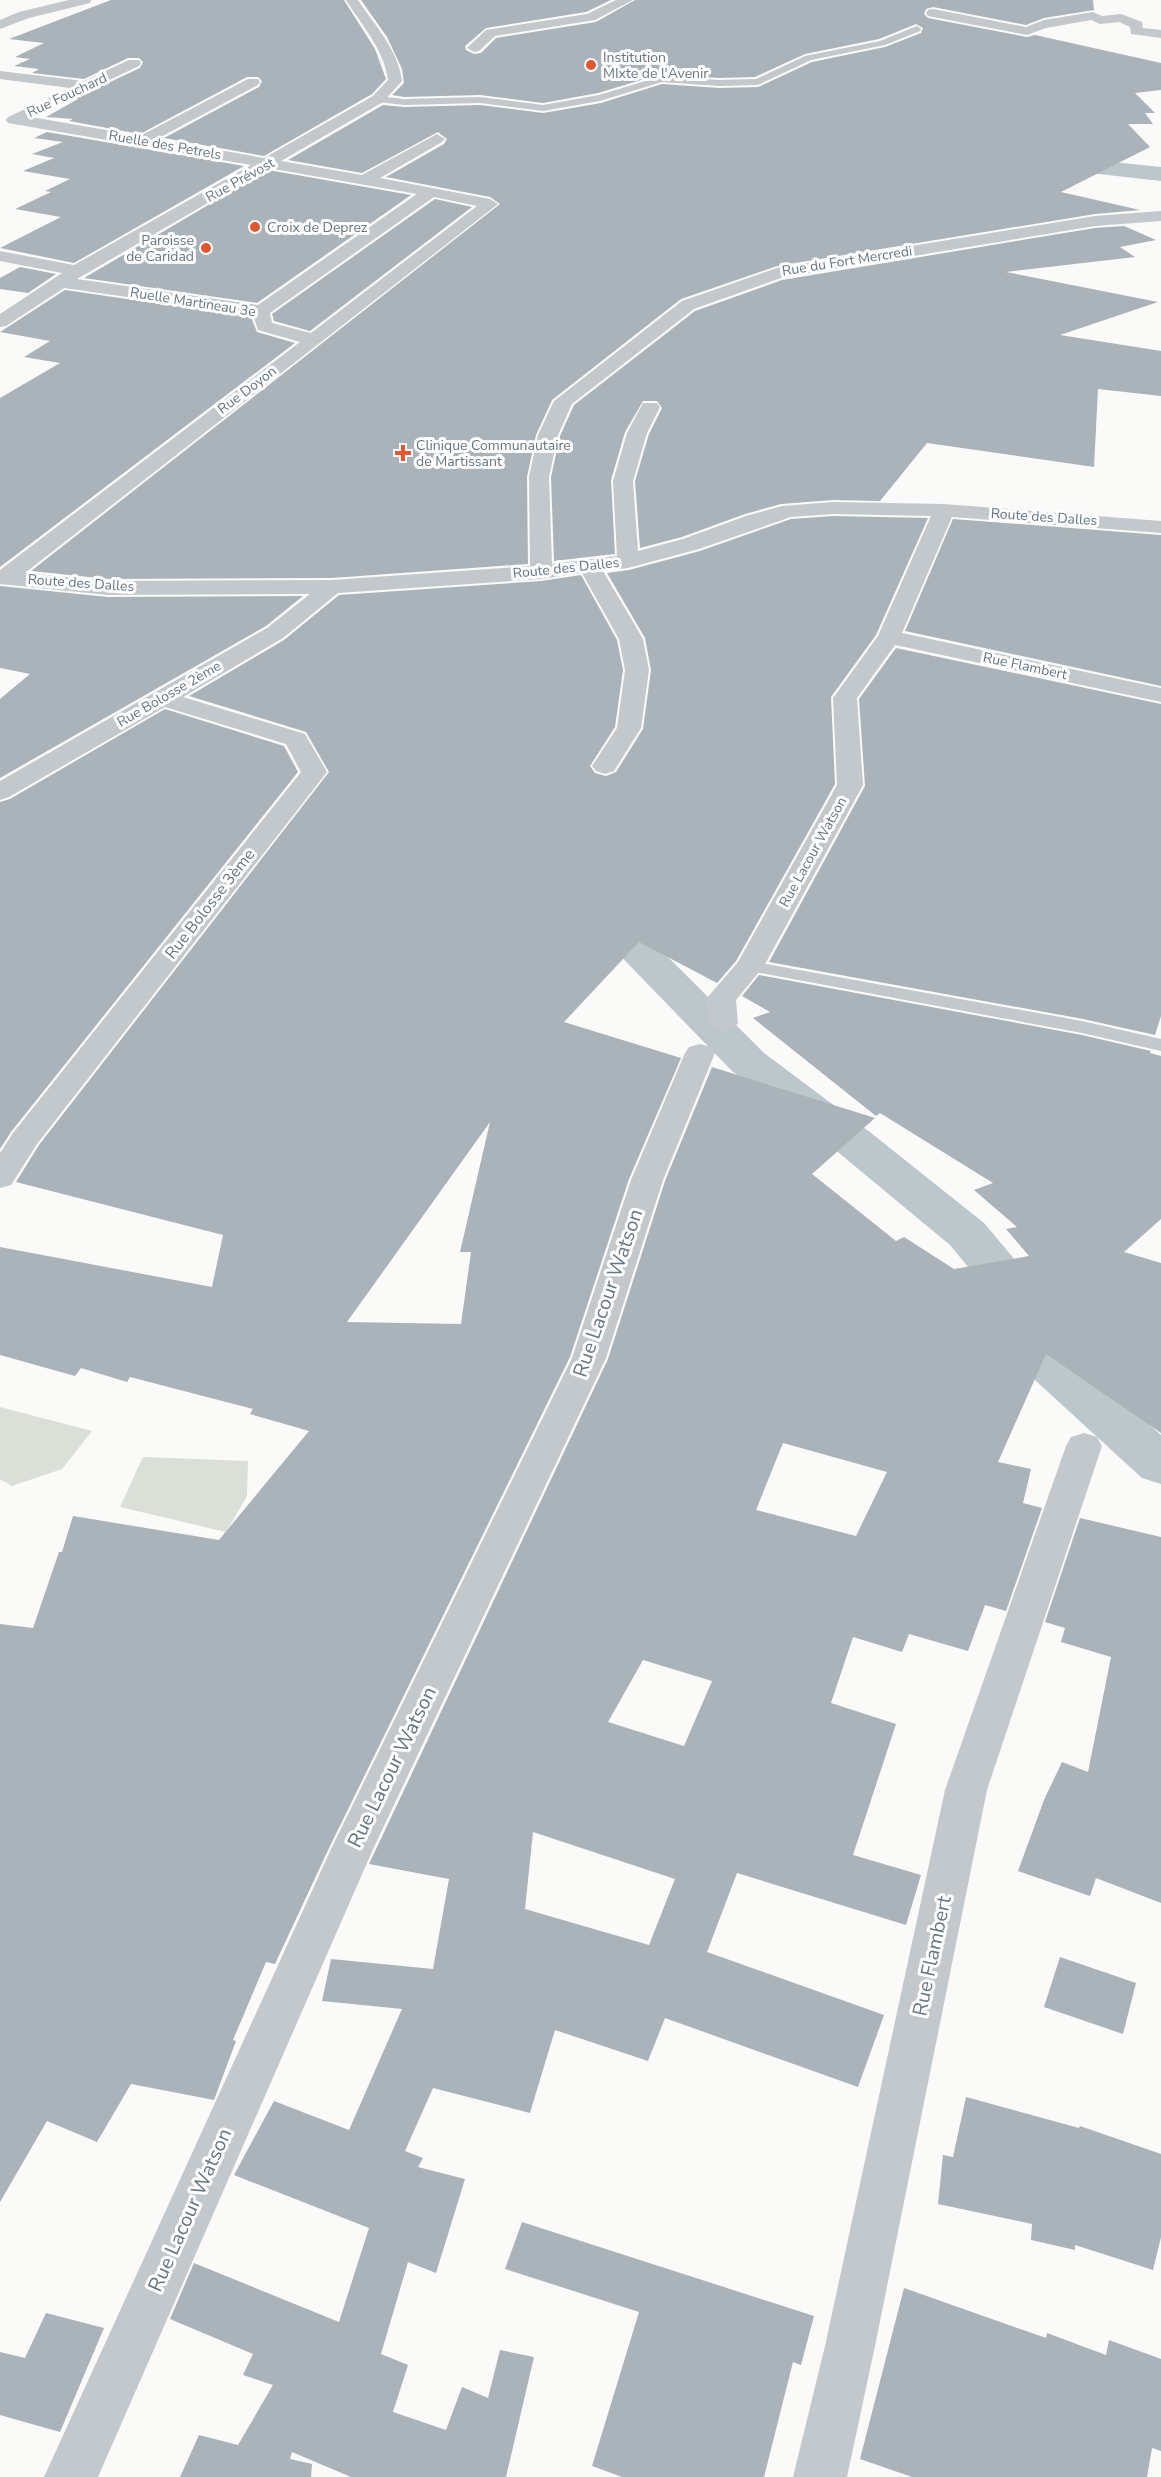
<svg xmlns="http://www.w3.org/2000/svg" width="1161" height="2477" font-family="'Nunito Sans',sans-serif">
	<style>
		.green { fill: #dadfd7 }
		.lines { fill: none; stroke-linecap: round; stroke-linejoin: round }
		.canal { fill: #bbc7cb; fill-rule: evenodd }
		.building { fill: #aab3b9; fill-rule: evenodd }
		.service { fill: #c3c8cc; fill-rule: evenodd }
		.minor { fill: #c3c8cc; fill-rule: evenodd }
		.poi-dot { fill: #e4572e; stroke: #fff; stroke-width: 2 }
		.labels { text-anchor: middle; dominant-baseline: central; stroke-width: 6; stroke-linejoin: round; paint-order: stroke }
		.far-poi-label { font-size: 14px; fill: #657683; stroke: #fff; text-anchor: start }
		.far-street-label { font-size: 14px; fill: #657683; stroke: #fff }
		.street-label { font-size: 16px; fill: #657683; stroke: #fff }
		.near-street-label { font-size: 20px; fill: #657683; stroke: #fff }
	</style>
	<rect width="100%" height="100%" fill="#fafaf8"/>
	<g class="green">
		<polygon points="0,1407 92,1431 62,1469 12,1486 0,1479"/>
		<polygon points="143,1457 248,1461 247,1496 226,1532 120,1507"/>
	</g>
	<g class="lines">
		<g class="canal">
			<polygon points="1044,155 1161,167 1161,181 1036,167 1033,162 1036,157"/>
			<polygon points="599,882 613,886 636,925 764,1053 871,1133 984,1223 1032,1280 1040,1291 1064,1349 1161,1435 1161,1484 1142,1478 1024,1370 1017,1358 992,1296 950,1245 839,1153 732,1071 605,940 579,894 585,886"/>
		</g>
	</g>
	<g class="building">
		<polygon points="111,0 344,0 375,49 386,79 372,94 264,156 164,138 259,87 262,81 258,77 247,77 140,134 69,121 73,119 46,117 78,99 76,98 140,68 143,62 139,58 128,58 84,79 32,73 39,69 14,66 30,59 15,57 44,43 9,39"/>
		<polygon points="361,0 611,0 586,12 486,28 465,46 466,50 474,54 481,53 496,38 596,22 635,0 1093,0 1094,10 1044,18 1026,25 933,7 926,9 924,14 928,18 1027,37 1035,35 1161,63 1161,90 1135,93 1155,113 1145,113 1153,124 1128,124 1150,147 1061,192 1140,210 1095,214 777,266 681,299 552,400 536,435 527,477 528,564 332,578 108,579 31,571 500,204 490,197 386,177 444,144 447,139 438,132 362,173 288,160 383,105 404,107 480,105 543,113 601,103 662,84 719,88 758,87 812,62 885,47 921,33 923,28 916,24 879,39 805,54 755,77 719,78 661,74 598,93 543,103 480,95 404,97 392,95 404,83 402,69 387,37"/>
		<polygon points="47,132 244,166 74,263 0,248 61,217 15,209 51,192 45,191 70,179 23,171 54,158 32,154 63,142 34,138"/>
		<polygon points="268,170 411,195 257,303 84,278"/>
		<polygon points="435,199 472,207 310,331 274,321 272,314"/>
		<polygon points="1124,226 1156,240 1120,247 1135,257 1006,272 1158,302 1060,335 1161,351 1161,396 1098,389 1094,467 927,443 880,501 833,500 781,504 745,514 682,537 640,548 635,481 649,434 662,408 657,401 643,401 625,432 611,480 615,554 554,561 551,477 560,436 574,405 695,311 782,280 1095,228"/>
		<polygon points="20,267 56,274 28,293 0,289 0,278"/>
		<polygon points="65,290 251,317 257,332 295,343 0,567 0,398 60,363 24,357 50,341 0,332"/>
		<path d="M833,516L928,518L876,635L831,697L835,784L736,961L717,983L639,942L564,1022L681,1058L629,1179L570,1357L330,1846L275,1964L266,1962L233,2040L236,2041L214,2100L131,2084L97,2142L47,2121L0,2202V1624L33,1628L59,1552H62L73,1516L219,1540L309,1431L250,1414L253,1409L130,1377L127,1382L81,1368L75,1376L0,1355V1247L212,1287L223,1235L16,1182L39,1145L329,772L306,732L189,696L284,640L339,595L541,581L581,575L617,640L623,670L615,727L590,766L595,773L606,776L616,772L643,729L651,670L645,638L607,573L629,570L700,551L791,519ZM490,1122L460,1252H471L461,1324L347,1322Z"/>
		<polygon points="953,519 1161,535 1161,686 905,631"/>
		<polygon points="0,586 108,597 303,596 266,626 0,778 0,699 30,674 0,668"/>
		<polygon points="896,648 1161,704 1161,1016 1155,1035 1083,1019 769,962 865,786 859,699"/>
		<polygon points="165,709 284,746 298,772 11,1132 0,1149 0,802 10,799"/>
		<path d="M759,975L1082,1035L1151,1051L1150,1053L1161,1056V1219L1124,1252L1161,1263V1433L1046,1354L998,1462L1031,1469L1023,1503L1042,1508L1006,1611L985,1605L968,1651L909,1634L902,1652L853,1637L831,1703L896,1724L853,1855L921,1875L906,1925L737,1873L707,1952L884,2015L858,2087L665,2018L648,2061L555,2030L530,2113L433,2088L405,2151L423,2158L418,2167L465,2179L436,2273L408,2262L381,2354L408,2365L393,2412L446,2430L462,2387L488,2398L500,2350L534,2357L506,2477H351L292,2452L290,2459L312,2464L311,2477H180L199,2435L238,2445L273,2385L243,2375L253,2354L170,2319L194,2263L339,2322L369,2228L234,2175L274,2101L349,2130L402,2009L322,2001L331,1959L433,1969L449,1879L369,1864L608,1359L665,1181L712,1067L875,1118L812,1174L896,1241L904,1237L954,1269L1029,1256L1006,1229L1017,1227L974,1190L993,1183L880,1113L876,1116L753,1018L770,1012L742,996ZM783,1443L887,1472L856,1536L756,1510ZM643,1660L712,1681L684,1746L608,1722ZM533,1832L675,1879L649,1945L525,1909Z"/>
		<polygon points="1080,1518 1161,1537 1161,1903 1096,1878 1090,1896 1018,1871 1044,1800 1062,1762 1088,1772 1111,1657 1061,1642 1065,1628 1045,1622"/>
		<polygon points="1060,1957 1136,1983 1123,2034 1044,2007"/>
		<polygon points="966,2097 1079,2128 1080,2126 1161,2154 1161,2237 1153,2270 1075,2245 1075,2250 1031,2240 1032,2224 938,2204 943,2155 953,2157"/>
		<polygon points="522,2222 814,2316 801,2365 793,2362 764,2477 622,2477 592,2466 639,2312 505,2269"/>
		<polygon points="904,2288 1046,2338 1047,2333 1106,2355 1109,2340 1161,2359 1161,2451 1152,2448 1147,2477 912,2477 860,2459"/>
		<polygon points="46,2313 104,2328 60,2432 0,2415 0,2352 25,2358"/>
	</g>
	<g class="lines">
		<g class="service">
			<polygon points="917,26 921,29 920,31 885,45 811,60 758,85 719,86 662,82 600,101 543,111 480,103 404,105 378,102 373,99 378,96 404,99 480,97 543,105 599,95 662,76 719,80 756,79 805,56 880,41"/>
			<polygon points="750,961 1082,1021 1161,1039 1161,1051 1082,1033 744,970 741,966 744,962"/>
		</g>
		<g class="minor">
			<polygon points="69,0 91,0 90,3 29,18 0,29 0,20 19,12"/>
			<path d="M346,0H358C375,26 398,49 402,81L383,102L281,161L362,175L437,134L445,139L442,142L380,178L490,199L498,204L25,573L108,581L332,580L530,566L529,477L538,435L554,401L682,301L777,268L1095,216L1161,211V221L1095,226L781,278L694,309L572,404L558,435L549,477L552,564L617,556L613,481L627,433L643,403H657L660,407L647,433L633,481L638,551L683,539L746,516L782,506L833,502L944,504L1161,521V533L952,517L902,633L1161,688V702L895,645L857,698L863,785L764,966L736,1000L738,1023L733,1029L723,1032L713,1029L708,1023L706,999L738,962L837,785L833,698L878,636L931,516L833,514L791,517L699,549L628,568L603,571L643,639L649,670L641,728L614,771L605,774L596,771L592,766L617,728L625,670L619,639L582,573L541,579L338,593L283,638L183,697L305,734L327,772L37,1144L11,1185L0,1188V1153L13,1133L301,772L286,744L165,707L9,797L0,800V781L267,628L310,594L108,595L0,584V570L300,342L258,330L253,315L64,288L6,326L0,327V314L62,273L0,261V251L74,265L251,165L8,123L6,120L8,117L70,88L0,79V71L84,81L129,60H139L141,63L139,66L31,117L140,136L248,79H258L260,82L258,85L157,139L264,158L373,96L388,80C384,49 362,26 346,0ZM268,168L417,194L258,305L77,279ZM434,197L477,206L311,333L272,323L270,313Z"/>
			<polygon points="616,0 633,0 595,20 495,36 479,51 474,52 467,48 486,30 587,14"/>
			<polygon points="933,9 1026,27 1044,20 1093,12 1102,16 1121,14 1142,22 1143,28 1161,30 1161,38 1131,34 1130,27 1119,22 1100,24 1091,20 1046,28 1027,35 928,16 926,13 928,10"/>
			<polygon points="700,1044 711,1047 715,1053 663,1180 606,1358 374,1847 98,2477 44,2477 332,1847 572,1358 631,1180 685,1053 689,1047"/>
			<polygon points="1084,1433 1097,1437 1102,1446 987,1790 875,2346 847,2477 793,2477 825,2346 945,1790 1066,1446 1071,1437"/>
		</g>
	</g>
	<g class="poi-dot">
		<circle cx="591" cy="65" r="6"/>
		<circle cx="255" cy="227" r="6"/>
		<circle cx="206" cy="248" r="6"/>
		<path d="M400 444h6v6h6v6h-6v6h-6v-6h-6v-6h6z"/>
	</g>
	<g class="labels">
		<g class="far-poi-label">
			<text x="603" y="57">Institution<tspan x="603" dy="16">MIxte de l'Avenir</tspan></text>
			<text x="267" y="227">Croix de Deprez</text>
			<text x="194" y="240" text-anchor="end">Paroisse<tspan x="194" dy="16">de Caridad</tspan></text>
			<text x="416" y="445">Clinique Communautaire<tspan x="416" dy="16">de Martissant</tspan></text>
		</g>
		<g class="far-street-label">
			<text transform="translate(67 95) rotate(-25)">Rue Fouchard</text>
			<text transform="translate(165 145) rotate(10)">Ruelle des Petrels</text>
			<text transform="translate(240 180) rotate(-29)">Rue Prévost</text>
			<text transform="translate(847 261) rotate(-9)">Rue du Fort Mercredi</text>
			<text transform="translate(193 302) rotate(9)">Ruelle Martineau 3e</text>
			<text transform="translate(247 390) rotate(-37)">Rue Doyon</text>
			<text transform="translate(1044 517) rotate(4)">Route des Dalles</text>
			<text transform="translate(566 568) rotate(-6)">Route des Dalles</text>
			<text transform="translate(81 583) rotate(4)">Route des Dalles</text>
			<text transform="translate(1025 666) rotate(12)">Rue Flambert</text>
			<text transform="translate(169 694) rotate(-30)">Rue Bolosse 2ème</text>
			<text transform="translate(813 852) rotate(-61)">Rue Lacour Watson</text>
		</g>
		<g class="street-label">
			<text transform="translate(210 904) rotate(-52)">Rue Bolosse 3ème</text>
		</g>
		<g class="near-street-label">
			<text transform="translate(608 1293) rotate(-71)">Rue Lacour Watson</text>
			<text transform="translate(392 1767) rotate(-64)">Rue Lacour Watson</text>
			<text transform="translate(932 1956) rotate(-78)">Rue Flambert</text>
			<text transform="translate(190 2210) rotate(-66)">Rue Lacour Watson</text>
		</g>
	</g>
</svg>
